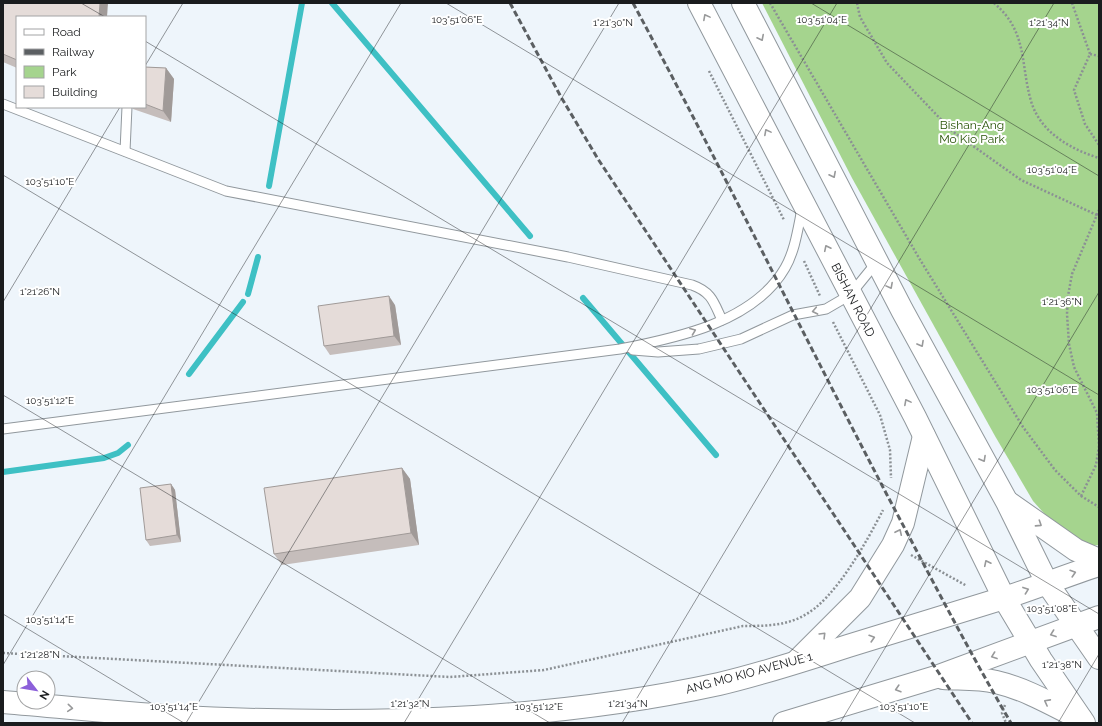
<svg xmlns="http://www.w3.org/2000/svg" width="1102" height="726" font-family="Raleway,sans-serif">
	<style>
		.green { fill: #a5d48e }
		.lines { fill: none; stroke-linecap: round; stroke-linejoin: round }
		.stream { stroke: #3ec0c4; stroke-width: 6 }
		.service-casing { stroke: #91989d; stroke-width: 11 }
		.primary-casing { stroke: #91989d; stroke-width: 24 }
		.path { stroke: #8b9094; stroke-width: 2.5; stroke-dasharray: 2 2; stroke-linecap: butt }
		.service { stroke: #fff; stroke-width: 9 }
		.primary { stroke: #fff; stroke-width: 22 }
		.rail { stroke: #5b5f62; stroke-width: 3; stroke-dasharray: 6 3; stroke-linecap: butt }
		.wall { fill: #c5bdbb }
		.shaded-wall { fill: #a09a98 }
		.building { fill: #e5dcd9; stroke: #a09a98 }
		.oneway { stroke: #98999a }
		.ticks { fill: none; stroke: #1a1c1e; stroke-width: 1; stroke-opacity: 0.45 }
		.labels { text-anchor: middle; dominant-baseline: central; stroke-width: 4; stroke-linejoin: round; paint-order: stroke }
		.park-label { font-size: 12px; fill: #265205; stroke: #fff }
		.street-label { font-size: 12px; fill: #1a1c1e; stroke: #fff }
		.ticks-label { font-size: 10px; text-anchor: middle; fill: #1a1c1e; stroke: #fff; stroke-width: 4; stroke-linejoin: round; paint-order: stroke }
	</style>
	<rect width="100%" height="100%" fill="#eef5fb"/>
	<polygon class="green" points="762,3 1099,3 1099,545 1081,547 1059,530 1033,501 995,436 852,178"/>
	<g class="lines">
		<g class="stream">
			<polyline points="332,3 530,236"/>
			<polyline points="269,186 302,3"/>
			<polyline points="248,294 258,257"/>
			<polyline points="583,298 716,455"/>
			<polyline points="189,374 243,302"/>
			<polyline points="3,472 104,458 118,453 128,445"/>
		</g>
		<g class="service-casing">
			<g id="service">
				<path d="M3,104L226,191L568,257L692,285C712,292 714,303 722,320"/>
				<polyline points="125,151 127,107"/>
				<polyline points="633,350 658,352 699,349 741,339 793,315 826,309 850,295 876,263"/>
				<path d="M3,429L620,349C677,338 754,322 785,268C795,251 798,228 802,209"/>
			</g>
		</g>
		<g class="primary-casing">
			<g id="primary">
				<polyline points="699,3 915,417 1004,598 1041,660 1084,723"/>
				<polyline points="743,3 902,310 1007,502 1047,583 1099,658"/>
				<polyline points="1009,503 1076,550 1099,560"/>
				<polyline points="797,661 860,598 893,545 903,523 924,436"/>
				<path d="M943,678C960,679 979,678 996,682C1026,689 1053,705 1081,719"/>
				<path d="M3,702C77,708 152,717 227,719C391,725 558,719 719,684C762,674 805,660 848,646C900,630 952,614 1004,598C1036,588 1067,575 1099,565"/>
				<polyline points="784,723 936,677 1099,617"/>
			</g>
		</g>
		<g class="path">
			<polyline points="770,3 919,258 1023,427 1055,470 1081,496 1099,507"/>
			<polyline points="857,3 860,17 887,63 952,131 1021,180 1099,216"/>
			<path d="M994,3C1028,32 1020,63 1031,101C1040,132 1070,149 1099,158"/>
			<polyline points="1072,3 1090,54 1074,90 1085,124 1099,145"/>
			<polyline points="1090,54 1099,56"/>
			<polyline points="709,71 784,220"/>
			<polyline points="804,261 820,296"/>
			<polyline points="833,322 880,415 890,450 891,478"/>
			<polyline points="1081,496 1096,465 1099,446 1097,413 1074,367 1069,344 1067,314 1068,296 1072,274 1099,210"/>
			<polyline points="911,555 967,586"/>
			<path d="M3,653L450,677L544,670L743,626C763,626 785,626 803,616C835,600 867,541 883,510"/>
			<polyline points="1005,705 1002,713 1006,723"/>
		</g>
		<use href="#service" class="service"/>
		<use href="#primary" class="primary"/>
		<g class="rail">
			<polyline points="510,3 561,97 598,159 972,723"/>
			<path d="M633,3C720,165 801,330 886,493C927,570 967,648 1011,723"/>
		</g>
	</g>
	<g class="wall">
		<polygon points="3,3 17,17 17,68 3,62"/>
		<polygon points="145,67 166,68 174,79 171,122 133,109 132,107 145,107"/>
		<polygon points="395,305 401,345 330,355 324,346"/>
		<polygon points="402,468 410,479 419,545 282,565 274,554"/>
		<polygon points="171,484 175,490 181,542 150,546 146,540"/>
	</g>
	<g class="shaded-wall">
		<polygon points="100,3 108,3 107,17 99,17"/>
		<polygon points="166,68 174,79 171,122 163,111"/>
		<polygon points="389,296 395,305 401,345 394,336"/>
		<polygon points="402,468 410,479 419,545 411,533"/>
		<polygon points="171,484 175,490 181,542 177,535"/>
	</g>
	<g class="building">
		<polygon points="3,3 100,3 99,17 17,17 17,60 3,54"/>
		<polygon points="145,67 166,68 163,111 145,104"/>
		<polygon points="389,296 394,336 324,346 318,306"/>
		<polygon points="402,468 411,533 274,554 264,488"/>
		<polygon points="171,484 177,535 146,540 140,488"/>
	</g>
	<defs><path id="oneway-chevron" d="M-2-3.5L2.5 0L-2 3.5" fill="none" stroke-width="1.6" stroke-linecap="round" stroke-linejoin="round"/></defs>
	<g class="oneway">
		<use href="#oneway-chevron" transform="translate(706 17) rotate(-118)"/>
		<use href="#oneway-chevron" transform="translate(761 38) rotate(63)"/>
		<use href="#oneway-chevron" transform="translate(767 132) rotate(-118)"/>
		<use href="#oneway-chevron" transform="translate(833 175) rotate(63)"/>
		<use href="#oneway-chevron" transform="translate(827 248) rotate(-116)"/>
		<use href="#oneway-chevron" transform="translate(890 286) rotate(62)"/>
		<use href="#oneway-chevron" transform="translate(815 311) rotate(169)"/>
		<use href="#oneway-chevron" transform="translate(693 331) rotate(-21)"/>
		<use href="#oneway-chevron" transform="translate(921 344) rotate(61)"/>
		<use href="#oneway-chevron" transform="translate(907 402) rotate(-118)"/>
		<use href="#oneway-chevron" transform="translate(983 459) rotate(61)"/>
		<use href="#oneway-chevron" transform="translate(1039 524) rotate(33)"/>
		<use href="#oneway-chevron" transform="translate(899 532) rotate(-65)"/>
		<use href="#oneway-chevron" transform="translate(987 563) rotate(-116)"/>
		<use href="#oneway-chevron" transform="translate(1073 573) rotate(-17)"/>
		<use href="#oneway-chevron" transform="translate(1026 590) rotate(-20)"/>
		<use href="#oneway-chevron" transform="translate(1053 634) rotate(160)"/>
		<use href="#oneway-chevron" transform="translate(823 635) rotate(-45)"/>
		<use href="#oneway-chevron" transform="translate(872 638) rotate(-17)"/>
		<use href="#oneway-chevron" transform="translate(994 656) rotate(160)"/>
		<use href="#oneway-chevron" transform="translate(898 689) rotate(163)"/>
		<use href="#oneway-chevron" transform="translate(1047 702) rotate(-152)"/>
		<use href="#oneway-chevron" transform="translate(70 708) rotate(5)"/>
	</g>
	<path class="ticks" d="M81,3L105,17M446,3L1099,395M811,3L1099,176M145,41L1099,614M145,66L183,3M3,175L915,723M3,302L120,107M3,395L550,723M3,614L184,723M3,665L401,3M186,723L619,3M404,723L837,3M622,723L1054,3M840,723L1099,292M1058,723L1099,654"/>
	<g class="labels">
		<g class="park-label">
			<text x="972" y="125">Bishan-Ang<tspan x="972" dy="14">Mo Kio Park</tspan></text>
		</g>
		<g class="street-label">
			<text transform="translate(853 300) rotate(63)">BISHAN ROAD</text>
			<text transform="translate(749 673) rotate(-15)">ANG MO KIO AVENUE 1</text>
		</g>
	</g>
	<g class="ticks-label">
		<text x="457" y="23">103°51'06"E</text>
		<text x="822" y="23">103°51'04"E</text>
		<text x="613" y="26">1°21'30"N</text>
		<text x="1049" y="26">1°21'34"N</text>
		<text x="1052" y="173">103°51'04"E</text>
		<text x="50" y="185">103°51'10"E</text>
		<text x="40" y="295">1°21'26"N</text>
		<text x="1062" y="305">1°21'36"N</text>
		<text x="1052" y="393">103°51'06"E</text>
		<text x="50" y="404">103°51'12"E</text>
		<text x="1052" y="612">103°51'08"E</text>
		<text x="50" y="623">103°51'14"E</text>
		<text x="40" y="658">1°21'28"N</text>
		<text x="1062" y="668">1°21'38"N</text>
		<text x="410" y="707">1°21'32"N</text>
		<text x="628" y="707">1°21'34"N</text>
		<text x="174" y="710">103°51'14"E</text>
		<text x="539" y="710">103°51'12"E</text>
		<text x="904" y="710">103°51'10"E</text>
	</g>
	<rect width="1102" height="726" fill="none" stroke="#1a1c1e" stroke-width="8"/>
	<rect x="16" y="16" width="130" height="92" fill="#ffffff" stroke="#a3a4a5"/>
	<rect x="24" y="29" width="20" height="6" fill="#ffffff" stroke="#a3a4a5"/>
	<text x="52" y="36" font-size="12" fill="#1a1c1e">Road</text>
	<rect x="24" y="49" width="20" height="6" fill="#5b5f62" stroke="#a3a4a5"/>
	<text x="52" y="56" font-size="12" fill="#1a1c1e">Railway</text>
	<rect x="24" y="66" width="20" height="12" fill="#a5d48e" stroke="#a3a4a5"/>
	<text x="52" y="76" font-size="12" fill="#1a1c1e">Park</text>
	<rect x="24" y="86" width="20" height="12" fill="#e5dcd9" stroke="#a3a4a5"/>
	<text x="52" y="96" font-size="12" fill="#1a1c1e">Building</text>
	<g transform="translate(36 690) rotate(121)"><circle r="19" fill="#ffffff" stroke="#a3a4a5"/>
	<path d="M0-3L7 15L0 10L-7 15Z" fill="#8c60da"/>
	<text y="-6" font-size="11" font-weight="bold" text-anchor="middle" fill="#1a1c1e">N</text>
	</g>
</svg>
